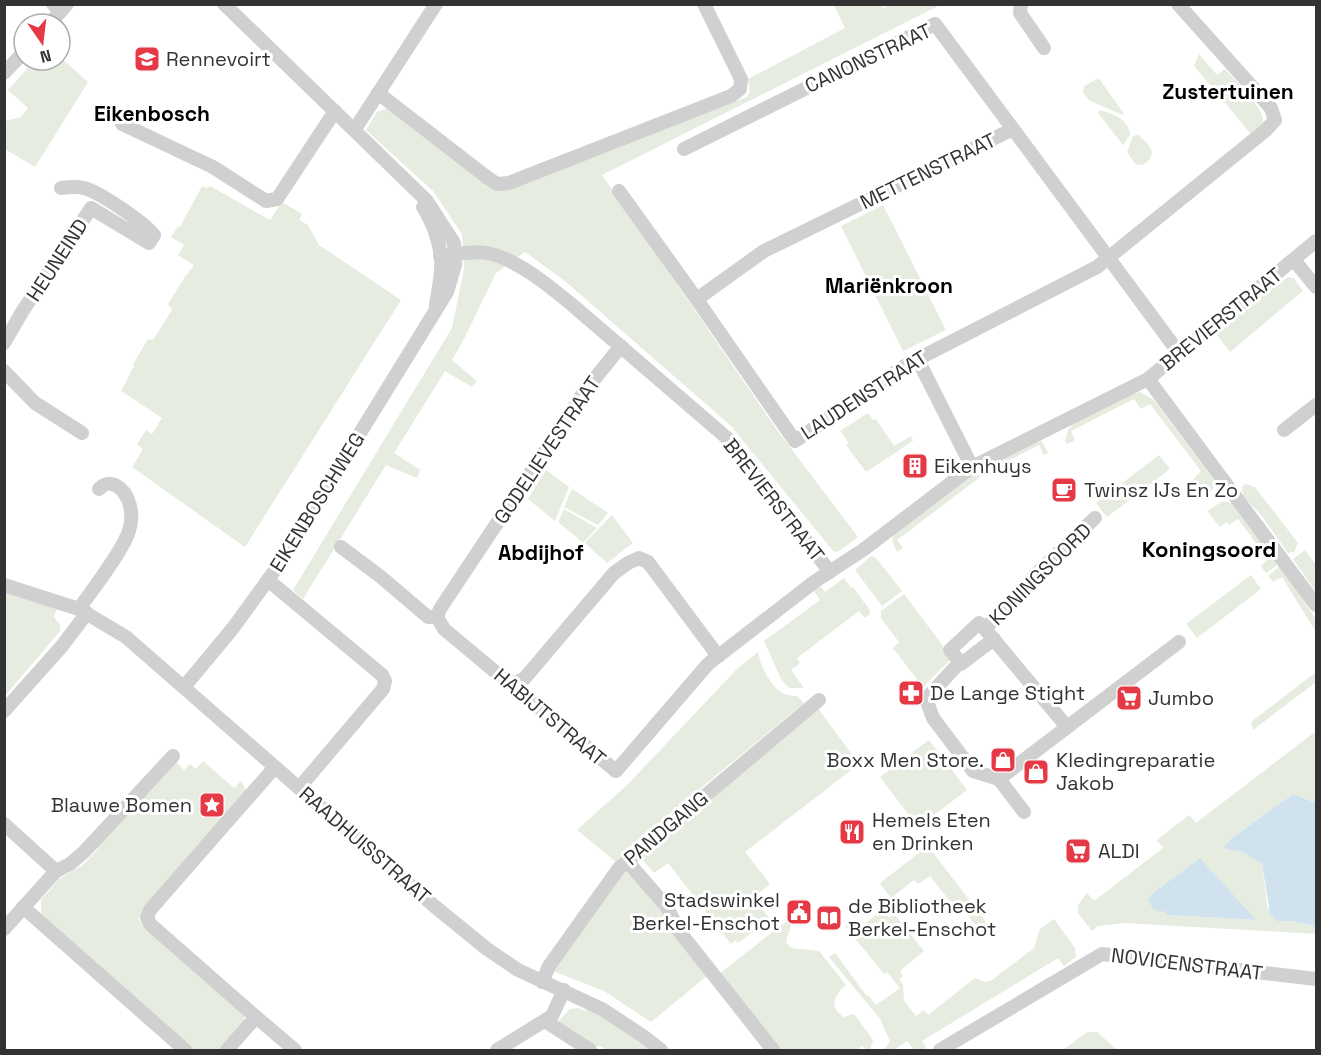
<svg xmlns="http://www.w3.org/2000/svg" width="1321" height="1055" font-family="'Space Grotesk',sans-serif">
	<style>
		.green { fill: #e6ecdf; fill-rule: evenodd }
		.water { fill: #cfe2ee }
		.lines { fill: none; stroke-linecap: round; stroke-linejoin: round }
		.minor { stroke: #d0d0d0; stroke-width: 14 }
		.labels { text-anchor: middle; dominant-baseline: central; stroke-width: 6; stroke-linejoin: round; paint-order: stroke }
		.street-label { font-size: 20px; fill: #333; stroke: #fff }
		.poi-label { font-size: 20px; fill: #333; stroke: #fff; text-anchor: start }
		.neighbourhood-label { font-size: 21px; font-weight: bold; fill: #000; stroke: #fff }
		.quarter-label { font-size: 22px; font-weight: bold; fill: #000; stroke: #fff }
	</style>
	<rect width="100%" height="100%" fill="#fff"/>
	<g class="green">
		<polygon points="834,5 881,5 883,8 890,5 940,5 602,175 777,430 858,537 839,551 834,552 731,426 565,281 525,252 496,273 463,341 452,360 477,381 472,387 445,371 394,453 420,470 417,478 386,465 303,599 293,590 452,328 464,269 462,234 433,191 366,130 377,112 386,109 387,105 508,187 747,97 750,92 748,79 845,28"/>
		<path d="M1199,54L1217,75L1225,69C1234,79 1263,107 1263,120C1263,127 1257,131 1251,134L1194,66Z"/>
		<polygon points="60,57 88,82 35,167 5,149 5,121 21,117 28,108 8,90 35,60 60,60"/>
		<polygon points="1097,79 1100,80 1124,114 1123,115 1090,101 1083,93 1084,86"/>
		<path d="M1100,110C1113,114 1129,119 1130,135L1123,145L1098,113Z"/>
		<path d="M1138,135C1150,145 1159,154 1143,165L1135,164L1127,152L1133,136Z"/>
		<polygon points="202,186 208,188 210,186 270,220 282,202 302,214 299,220 308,225 319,245 401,300 245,547 132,467 143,449 137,444 146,430 152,434 162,418 121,391 134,366 133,364 148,339 153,340 172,310 168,304 186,275 187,275 194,265 178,255 184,245 171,237 178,226 180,227"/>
		<polygon points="883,205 946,330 903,351 841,226"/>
		<polygon points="1288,277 1294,278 1303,291 1230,352 1215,332"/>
		<path d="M1140,392L1154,400L1213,479C1216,491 1209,494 1200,501L1194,493L1197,490L1191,482L1201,471L1150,404L1141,409L1134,399L1071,431L1075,440L1067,444L1065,441L1068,430L1074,423L1132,394Z"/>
		<polygon points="868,413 873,420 876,419 894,446 911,436 913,441 866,472 846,445 849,443 840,431"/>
		<polygon points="1042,441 1048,453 1044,455 1039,445 988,471 897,540 903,548 897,552 892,541 894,534 978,471 1035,442"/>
		<polygon points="1159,455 1170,469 1107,517 1096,503"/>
		<polygon points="546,470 569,487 555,521 528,499"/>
		<polygon points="1245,484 1255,487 1298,543 1294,552 1288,553 1262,516 1243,496 1242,487"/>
		<polygon points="572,489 608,513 598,525 564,507"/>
		<polygon points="1223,501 1232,503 1280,563 1266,573 1261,566 1268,559 1238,519 1229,525 1227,522 1220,527 1207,511"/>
		<polygon points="564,509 597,528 583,543 558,522"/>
		<polygon points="612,515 633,543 607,563 585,543"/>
		<polygon points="1305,550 1316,565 1316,592 1293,559"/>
		<polygon points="871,556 876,558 902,591 882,606 855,570"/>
		<polygon points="1281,565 1316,620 1316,632 1282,577 1273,582 1268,576"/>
		<polygon points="1251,575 1261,589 1197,638 1186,624"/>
		<polygon points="844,578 851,588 853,587 869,609 870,614 865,618 859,611 797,658 800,663 791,670 804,688 789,688 781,679 764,641 820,600 814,591 820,586 825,592"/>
		<polygon points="5,592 57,608 54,617 60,625 60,631 5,696"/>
		<polygon points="904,594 952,658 923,687 893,648 899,642 881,618 881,611"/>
		<path d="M758,652C760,666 773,692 788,695C791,696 794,696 797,696L804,703L632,845L616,862L577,830L627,785L738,668Z"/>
		<polygon points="1316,672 1316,682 1253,730 1251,722"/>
		<polygon points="817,707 859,764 745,852 770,884 753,898 770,919 738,943 736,940 731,944 668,863 654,873 639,856"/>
		<path d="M1316,731V803L1293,794L1232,838L1224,848L1225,849L1243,852L1262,864L1268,912L1291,921L1316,926V934L1126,923L1098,926L1092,931L1078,913V905L1087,893L1094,901L1163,848L1157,840L1189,815L1196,823ZM1200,858L1255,920L1168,915L1148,900L1153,893Z"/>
		<polygon points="929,740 967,790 918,827 880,777"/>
		<polygon points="175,761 184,770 190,764 196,769 203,761 234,788 241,781 246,790 244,797 138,919 141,923 245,1014 243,1025 220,1050 193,1050 41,916 41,900 59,879 83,865 98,849 96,847"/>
		<polygon points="925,842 986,922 978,928 957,902 953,905 930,876 918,884 914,880 891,898 880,883 919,853 916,849"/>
		<polygon points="627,867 663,909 707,976 651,1022 604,991 553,971"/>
		<polygon points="882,910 889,918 894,914 924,951 900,971 903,976 899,979 903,985 904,1001 916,1016 924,1010 928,1015 975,978 986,982 992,980 1034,948 1040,929 1054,919 1075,948 1076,957 1064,966 1058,958 922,1041 927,1050 914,1050 907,1041 894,1050 884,1050 890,1041 880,1019 829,957 835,953 866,995 868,995 876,1005 900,988 887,972 884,974 845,926 851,921 858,929"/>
		<path d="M788,920L791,925L786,942L791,948L819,951L846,985C834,994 828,1008 844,1017L854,1014L873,1040L870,1050H866L862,1046L856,1050H780L719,974Z"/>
		<polygon points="578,1008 586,1011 587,1008 615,1024 652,1050 607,1050 600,1046 593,1048 557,1023 570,1009"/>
		<polygon points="1087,1032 1097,1032 1117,1050 1063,1050"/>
	</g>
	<g class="water">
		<polygon points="1293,794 1316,803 1316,926 1291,921 1277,921 1268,912 1269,907 1262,864 1243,852 1225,849 1224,847 1232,838"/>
		<path d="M1200,858L1256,920L1168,915L1163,911C1154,913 1152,907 1148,900L1153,893Z"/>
	</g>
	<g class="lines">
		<g class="minor">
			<polyline points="53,4 61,11 67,4"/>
			<polyline points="1021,4 1020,13 1044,48"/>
			<polyline points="49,24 61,11"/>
			<polyline points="4,73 24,52"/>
			<polyline points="378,93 488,178 497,184 509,183 731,96 740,89 741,79 704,4"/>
			<polyline points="122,124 213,167 266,201 277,199 335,111"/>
			<polyline points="355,129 436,4"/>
			<polyline points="684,149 935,24 1013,129"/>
			<polyline points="619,191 693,294 795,441 906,365 1097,267 1266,130 1275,120 1271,108 1178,4"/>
			<path d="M423,207C434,224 443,251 441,271C440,282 438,293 436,305"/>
			<path d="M440,256C455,255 472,250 487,253C518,259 553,289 577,309L727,438L830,572"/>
			<polyline points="1294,260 1316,287"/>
			<polyline points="697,299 764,251 1013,129 1179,353"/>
			<path d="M4,343L22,312L91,208L149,243L154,235C142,221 101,193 84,188C76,186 68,187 61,188"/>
			<polyline points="917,358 972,467"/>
			<polyline points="4,371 35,403 82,433"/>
			<polyline points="1148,379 1316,605"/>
			<polyline points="1284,430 1316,405"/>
			<polyline points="341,547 381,577 428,617 437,617 444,629 505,680 515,683 520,692 616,771 708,664 814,582 863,550 972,467 1148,379 1316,241"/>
			<polyline points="268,580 382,675 385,681 383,689 299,788"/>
			<polyline points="4,585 79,609 126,637 433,905 487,949 518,970 602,1009 643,1036 661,1050"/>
			<path d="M79,609C93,589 122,552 129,531C134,516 131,493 115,485C108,482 104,484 99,489"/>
			<polyline points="437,617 440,609 584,392 621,346"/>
			<polyline points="985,629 1067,727"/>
			<polyline points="960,662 961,664 994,639"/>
			<polyline points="515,683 524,679 614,573 628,563 639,558 648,562 718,656"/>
			<polyline points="184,687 233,628 278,566 447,292 455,265 454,243 427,201 224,4"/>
			<polyline points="4,711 62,646 87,613"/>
			<polyline points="999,779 973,771 933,718 926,699 960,662 950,650 979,623 985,629 1038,572 1095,518"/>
			<polyline points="1024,812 999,779 1179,642"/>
			<polyline points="4,824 56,871"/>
			<polyline points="627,861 667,907 679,931 773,1050"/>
			<polyline points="23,907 185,1050"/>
			<polyline points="4,929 56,871 70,864 84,852 173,756"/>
			<polyline points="542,982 549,966 619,868 819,700"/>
			<polyline points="256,1017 295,1050"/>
			<polyline points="545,1021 590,1050"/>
			<polyline points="227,1050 256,1017 151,925 147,918 150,910 275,767"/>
			<polyline points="497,1050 552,1016 564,990"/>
			<polyline points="940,1050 1102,954 1316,979"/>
		</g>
	</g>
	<defs>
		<g id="school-square" transform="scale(1.35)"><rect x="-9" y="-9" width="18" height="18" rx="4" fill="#e63946" stroke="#fff"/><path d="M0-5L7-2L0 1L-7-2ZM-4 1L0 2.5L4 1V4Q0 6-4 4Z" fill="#fff"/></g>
		<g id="building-square" transform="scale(1.35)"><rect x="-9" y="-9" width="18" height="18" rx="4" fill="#e63946" stroke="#fff"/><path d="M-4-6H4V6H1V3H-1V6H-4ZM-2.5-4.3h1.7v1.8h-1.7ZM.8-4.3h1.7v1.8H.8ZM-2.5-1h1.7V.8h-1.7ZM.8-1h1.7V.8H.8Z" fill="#fff"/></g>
		<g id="cafe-square" transform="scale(1.35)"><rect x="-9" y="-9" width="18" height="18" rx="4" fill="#e63946" stroke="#fff"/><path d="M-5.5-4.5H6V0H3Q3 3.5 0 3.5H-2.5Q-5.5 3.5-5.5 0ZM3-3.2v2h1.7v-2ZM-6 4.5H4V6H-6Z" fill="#fff"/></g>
		<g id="pharmacy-square" transform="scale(1.35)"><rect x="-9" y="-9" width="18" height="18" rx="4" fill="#e63946" stroke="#fff"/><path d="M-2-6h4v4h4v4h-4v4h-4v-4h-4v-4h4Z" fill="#fff"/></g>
		<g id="supermarket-square" transform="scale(1.35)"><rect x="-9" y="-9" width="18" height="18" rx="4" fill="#e63946" stroke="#fff"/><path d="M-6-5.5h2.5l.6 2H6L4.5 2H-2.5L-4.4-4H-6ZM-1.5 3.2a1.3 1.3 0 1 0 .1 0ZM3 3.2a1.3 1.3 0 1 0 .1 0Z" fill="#fff"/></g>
		<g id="shop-square" transform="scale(1.35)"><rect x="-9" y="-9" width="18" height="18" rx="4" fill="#e63946" stroke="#fff"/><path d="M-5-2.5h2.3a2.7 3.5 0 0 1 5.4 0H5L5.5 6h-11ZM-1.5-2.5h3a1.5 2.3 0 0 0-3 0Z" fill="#fff"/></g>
		<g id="sight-square" transform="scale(1.35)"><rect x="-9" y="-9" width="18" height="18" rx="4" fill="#e63946" stroke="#fff"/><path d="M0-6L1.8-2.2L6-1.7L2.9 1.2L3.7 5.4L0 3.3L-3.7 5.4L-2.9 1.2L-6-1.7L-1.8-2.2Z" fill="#fff"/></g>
		<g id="restaurant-square" transform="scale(1.35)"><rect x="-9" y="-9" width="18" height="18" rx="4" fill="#e63946" stroke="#fff"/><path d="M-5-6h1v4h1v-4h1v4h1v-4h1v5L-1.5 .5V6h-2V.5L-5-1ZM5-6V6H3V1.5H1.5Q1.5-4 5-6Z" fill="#fff"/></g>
		<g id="civic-square" transform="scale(1.35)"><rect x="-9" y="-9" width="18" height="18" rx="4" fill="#e63946" stroke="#fff"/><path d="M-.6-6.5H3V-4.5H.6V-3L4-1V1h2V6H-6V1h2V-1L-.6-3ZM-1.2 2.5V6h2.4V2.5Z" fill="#fff"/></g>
		<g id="library-square" transform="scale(1.35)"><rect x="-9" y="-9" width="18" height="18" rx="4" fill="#e63946" stroke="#fff"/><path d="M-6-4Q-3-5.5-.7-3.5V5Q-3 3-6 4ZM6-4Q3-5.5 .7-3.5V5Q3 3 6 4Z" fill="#fff"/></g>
	</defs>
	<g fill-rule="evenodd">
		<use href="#school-square" x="147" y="59"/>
		<use href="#building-square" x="915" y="466"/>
		<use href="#cafe-square" x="1064" y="490"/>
		<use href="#pharmacy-square" x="911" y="693"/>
		<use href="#supermarket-square" x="1129" y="698"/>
		<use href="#shop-square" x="1003" y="760"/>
		<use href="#shop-square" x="1036" y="772"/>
		<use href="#sight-square" x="212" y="805"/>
		<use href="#restaurant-square" x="852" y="832"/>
		<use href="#supermarket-square" x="1078" y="851"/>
		<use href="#civic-square" x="799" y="912"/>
		<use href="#library-square" x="829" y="918"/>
	</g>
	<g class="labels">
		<g class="street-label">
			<text transform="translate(868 58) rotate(-25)">CANONSTRAAT</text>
			<text transform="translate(928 171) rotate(-26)">METTENSTRAAT</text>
			<text transform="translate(57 260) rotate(-57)">HEUNEIND</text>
			<text transform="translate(1221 319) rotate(-39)">BREVIERSTRAAT</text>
			<text transform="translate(864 395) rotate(-33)">LAUDENSTRAAT</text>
			<text transform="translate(547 450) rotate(-56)">GODELIEVESTRAAT</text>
			<text transform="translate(774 500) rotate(52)">BREVIERSTRAAT</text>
			<text transform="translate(317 502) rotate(-58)">EIKENBOSCHWEG</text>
			<text transform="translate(1040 574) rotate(-45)">KONINGSOORD</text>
			<text transform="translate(550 717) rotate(40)">HABIJTSTRAAT</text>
			<text transform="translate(666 828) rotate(-40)">PANDGANG</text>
			<text transform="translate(365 845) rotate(41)">RAADHUISSTRAAT</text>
			<text transform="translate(1187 964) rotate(7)">NOVICENSTRAAT</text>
		</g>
		<g class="poi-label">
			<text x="166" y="59">Rennevoirt</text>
			<text x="934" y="466">Eikenhuys</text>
			<text x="1084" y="490">Twinsz IJs En Zo</text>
			<text x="930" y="693">De Lange Stight</text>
			<text x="1148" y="698">Jumbo</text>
			<text x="984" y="760" text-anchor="end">Boxx Men Store.</text>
			<text x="1056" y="760">Kledingreparatie<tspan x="1056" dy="23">Jakob</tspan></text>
			<text x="192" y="805" text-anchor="end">Blauwe Bomen</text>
			<text x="872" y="820">Hemels Eten<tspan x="872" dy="23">en Drinken</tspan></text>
			<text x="1098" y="851">ALDI</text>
			<text x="780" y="900" text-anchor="end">Stadswinkel<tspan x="780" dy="23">Berkel-Enschot</tspan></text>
			<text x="848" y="906">de Bibliotheek<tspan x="848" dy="23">Berkel-Enschot</tspan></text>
		</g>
		<g class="neighbourhood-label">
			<text x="1228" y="91">Zustertuinen</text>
			<text x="152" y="113">Eikenbosch</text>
			<text x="889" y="285">Mariënkroon</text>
			<text x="541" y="552">Abdijhof</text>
		</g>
		<g class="quarter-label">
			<text x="1209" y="549">Koningsoord</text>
		</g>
	</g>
	<rect width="1321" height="1055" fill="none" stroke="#333333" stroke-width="12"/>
	<g transform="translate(42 42) rotate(166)"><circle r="28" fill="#ffffff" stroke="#adadad" stroke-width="1.5"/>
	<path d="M0-4.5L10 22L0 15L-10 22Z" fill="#e63946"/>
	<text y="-9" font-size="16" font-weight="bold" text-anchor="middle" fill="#333333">N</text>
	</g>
</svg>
